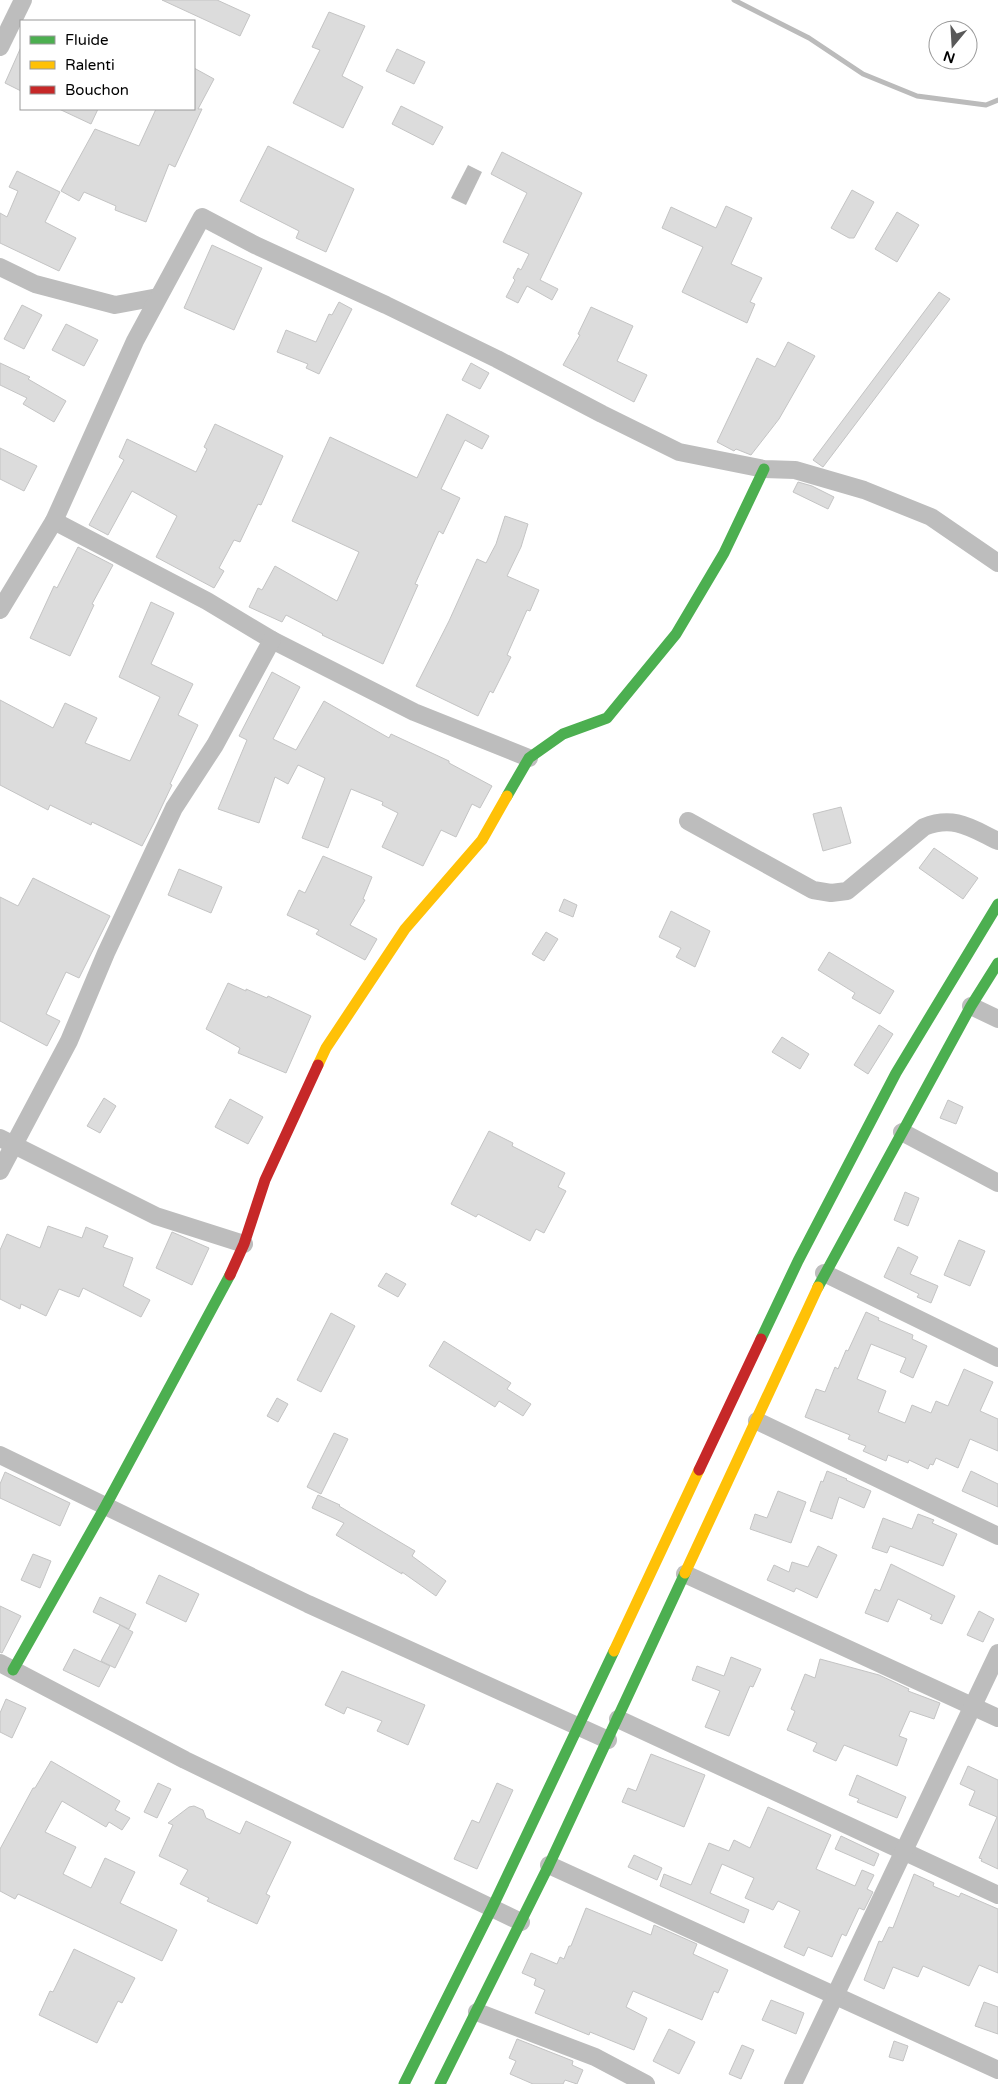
<svg xmlns="http://www.w3.org/2000/svg" width="998" height="2084" font-family="'Varela Round',sans-serif">
	<style>
		.water { fill: #bbb }
		.lines { fill: none; stroke-linecap: round; stroke-linejoin: round }
		.stream { stroke: #bbb; stroke-width: 5 }
		.building { fill: #dcdcdc; stroke: #c4c4c4 }
		.street { stroke: #bdbdbd; stroke-width: 18 }
		.fast { stroke: #4caf50; stroke-width: 11 }
		.slow { stroke: #ffc107; stroke-width: 11 }
		.jam { stroke: #c62828; stroke-width: 11 }
	</style>
	<rect width="100%" height="100%" fill="#fff"/>
	<polygon class="water" points="468,165 482,172 466,205 451,198"/>
	<g class="lines">
		<polyline class="stream" points="734,0 809,38 863,74 917,96 986,105 998,100"/>
	</g>
	<g class="building">
		<polygon points="162,0 217,0 250,15 240,36"/>
		<polygon points="329,12 365,26 342,76 363,87 343,128 293,103 320,50 312,47"/>
		<polygon points="21,47 21,91 5,83"/>
		<polygon points="397,49 425,62 414,84 386,71"/>
		<polygon points="194,68 214,79 198,109 202,109 175,167 169,164 146,222 115,210 116,206 84,192 79,201 61,191 95,129 139,146 156,109 194,109"/>
		<polygon points="401,106 443,127 433,145 392,124"/>
		<polygon points="59,109 98,109 91,124"/>
		<polygon points="268,146 354,189 326,252 296,238 299,231 240,201"/>
		<polygon points="502,152 582,193 540,280 558,289 552,300 527,286 518,303 506,297 515,280 513,278 518,268 521,270 529,254 503,242 527,193 491,174"/>
		<polygon points="17,171 60,192 45,222 76,238 59,271 0,243 0,213 7,217 18,191 9,187"/>
		<polygon points="852,190 874,202 854,238 849,238 831,228"/>
		<polygon points="726,206 752,218 731,264 762,278 750,302 755,304 747,323 682,292 703,247 662,228 671,207 716,228"/>
		<polygon points="897,212 919,225 897,262 875,249"/>
		<polygon points="212,245 262,268 234,330 184,308"/>
		<polygon points="939,292 950,299 823,467 813,460"/>
		<polygon points="339,302 352,309 319,374 306,368 308,364 277,352 286,330 316,342 329,314 332,315"/>
		<polygon points="22,305 42,315 24,349 4,339"/>
		<polygon points="591,307 633,326 617,361 647,375 634,402 563,365 580,335 578,334"/>
		<polygon points="66,324 98,340 84,366 52,350"/>
		<polygon points="788,342 815,356 779,419 751,455 736,449 734,451 717,442 757,358 775,367"/>
		<polygon points="0,363 30,377 28,379 66,401 54,422 23,404 27,398 0,385"/>
		<polygon points="471,363 489,373 480,389 462,380"/>
		<polygon points="447,414 489,436 482,449 465,440 441,489 460,498 443,534 439,531 415,584 418,585 383,664 322,635 323,634 286,615 282,622 249,607 258,588 262,590 275,566 337,601 359,552 292,521 330,437 417,478"/>
		<polygon points="215,424 283,456 261,505 258,504 240,542 234,540 219,568 224,571 214,588 156,557 177,516 132,491 108,535 89,525 124,460 119,457 127,439 196,472 207,449 204,447"/>
		<polygon points="0,448 37,466 24,491 0,479"/>
		<polygon points="798,482 812,486 834,497 828,509 793,492"/>
		<polygon points="505,516 528,524 521,547 507,576 539,590 530,611 527,610 507,655 511,657 493,693 490,691 478,716 416,686 449,621 477,559 486,563 496,544"/>
		<polygon points="78,547 113,565 92,604 94,605 70,656 30,638 54,586 57,588"/>
		<polygon points="151,602 174,613 151,664 193,684 178,715 198,725 170,784 172,785 154,823 142,846 92,822 91,825 50,805 48,810 0,785 0,700 53,728 65,703 97,718 85,743 130,761 160,697 119,677"/>
		<polygon points="272,672 300,687 273,739 296,750 324,701 389,738 391,734 449,761 449,763 492,786 480,808 472,804 456,837 441,830 423,866 382,847 398,813 382,805 383,802 351,789 328,848 302,838 325,778 298,765 288,784 275,777 259,823 218,809 247,740 239,736"/>
		<polygon points="841,807 851,843 823,851 813,814"/>
		<polygon points="934,848 978,878 963,899 919,868"/>
		<polygon points="323,856 372,877 363,899 365,900 350,925 377,939 365,960 316,934 319,930 287,915 299,890 305,893"/>
		<polygon points="179,869 222,887 211,913 168,895"/>
		<polygon points="33,878 110,916 79,978 66,972 46,1014 60,1021 47,1046 0,1021 0,897 18,906"/>
		<polygon points="564,899 577,905 573,917 559,911"/>
		<polygon points="671,911 710,931 695,967 676,957 681,948 659,937"/>
		<polygon points="546,932 558,939 544,961 532,954"/>
		<polygon points="829,952 894,991 880,1014 852,998 855,993 818,970"/>
		<polygon points="228,983 246,991 246,989 267,998 268,996 311,1016 286,1073 238,1053 240,1048 206,1029"/>
		<polygon points="879,1025 893,1034 868,1074 854,1065"/>
		<polygon points="782,1037 809,1054 800,1069 772,1052"/>
		<polygon points="104,1098 116,1106 100,1133 87,1126"/>
		<polygon points="230,1099 263,1117 248,1144 215,1127"/>
		<polygon points="948,1100 963,1107 956,1124 940,1118"/>
		<polygon points="489,1131 513,1143 512,1146 565,1173 558,1187 566,1191 544,1233 536,1229 530,1241 478,1214 476,1217 451,1204"/>
		<polygon points="905,1192 919,1198 908,1226 894,1220"/>
		<polygon points="48,1226 82,1238 86,1227 108,1236 103,1247 133,1258 123,1286 150,1300 141,1317 83,1288 79,1297 59,1289 46,1316 21,1304 20,1309 0,1299 0,1250 7,1234 40,1248"/>
		<polygon points="172,1232 209,1248 192,1285 156,1268"/>
		<polygon points="959,1240 985,1251 970,1286 944,1275"/>
		<polygon points="898,1247 918,1257 910,1274 938,1286 931,1303 917,1297 919,1294 884,1277"/>
		<polygon points="386,1273 406,1284 398,1297 378,1286"/>
		<polygon points="866,1312 879,1318 878,1320 913,1335 912,1339 927,1346 913,1378 900,1372 906,1358 871,1344 857,1379 886,1391 878,1412 905,1423 912,1405 931,1413 936,1401 948,1406 964,1369 993,1382 980,1411 998,1419 998,1451 970,1439 958,1468 936,1458 933,1465 930,1464 928,1469 909,1460 908,1463 888,1455 886,1461 863,1451 866,1446 848,1439 850,1435 805,1417 816,1389 825,1392 835,1367 838,1369 846,1350 848,1351"/>
		<polygon points="331,1313 355,1326 321,1392 297,1380"/>
		<polygon points="444,1341 511,1383 507,1389 531,1404 523,1416 499,1401 495,1407 429,1366"/>
		<polygon points="277,1398 288,1404 278,1422 267,1416"/>
		<polygon points="334,1433 348,1439 321,1494 307,1487"/>
		<polygon points="827,1471 847,1479 846,1480 871,1491 864,1508 839,1497 832,1519 810,1511 821,1481 823,1482"/>
		<polygon points="971,1471 998,1484 998,1507 962,1491"/>
		<polygon points="5,1472 70,1503 60,1526 0,1498 0,1484"/>
		<polygon points="778,1491 806,1502 791,1543 750,1529 755,1514 767,1518"/>
		<polygon points="318,1495 340,1505 339,1506 415,1551 412,1556 446,1581 436,1596 402,1572 402,1574 336,1535 344,1523 312,1508"/>
		<polygon points="918,1514 934,1520 932,1523 957,1534 943,1566 890,1546 887,1553 872,1548 883,1518 912,1529"/>
		<polygon points="818,1546 837,1555 817,1598 796,1588 794,1592 767,1580 774,1565 789,1572 792,1562 808,1567"/>
		<polygon points="33,1554 51,1561 40,1588 21,1580"/>
		<polygon points="891,1564 955,1596 942,1624 930,1619 932,1615 898,1599 888,1622 865,1613 875,1589 880,1591"/>
		<polygon points="159,1575 199,1594 186,1622 146,1603"/>
		<polygon points="100,1597 136,1614 129,1629 93,1612"/>
		<polygon points="0,1606 21,1616 2,1653 0,1652"/>
		<polygon points="979,1611 994,1619 983,1642 967,1635"/>
		<polygon points="120,1625 133,1632 115,1668 101,1661"/>
		<polygon points="74,1649 110,1666 99,1687 63,1670"/>
		<polygon points="731,1657 761,1669 753,1687 750,1686 729,1736 705,1727 720,1691 692,1680 697,1666 724,1676"/>
		<polygon points="820,1659 879,1675 909,1689 908,1691 940,1703 934,1719 910,1711 899,1736 907,1739 897,1766 844,1745 836,1761 813,1751 817,1743 787,1730 795,1711 791,1709 805,1674 815,1678"/>
		<polygon points="342,1671 425,1705 408,1745 377,1731 382,1721 347,1707 344,1714 325,1705"/>
		<polygon points="6,1699 26,1708 12,1738 0,1732 0,1713"/>
		<polygon points="651,1754 705,1775 684,1827 622,1802 628,1788 636,1791"/>
		<polygon points="51,1761 120,1801 115,1810 130,1818 122,1830 109,1822 106,1827 62,1801 45,1832 76,1847 63,1874 91,1888 105,1858 135,1872 120,1903 177,1930 162,1961 18,1894 15,1899 0,1891 0,1849 33,1788 35,1788"/>
		<polygon points="968,1766 998,1780 998,1869 981,1861 982,1859 979,1858 997,1817 969,1805 975,1791 960,1784"/>
		<polygon points="857,1775 906,1797 897,1818 857,1802 859,1799 849,1795"/>
		<polygon points="158,1783 171,1789 157,1818 144,1812"/>
		<polygon points="497,1783 513,1790 477,1869 454,1859 472,1820 479,1823"/>
		<polygon points="194,1806 203,1810 206,1818 240,1834 246,1821 291,1842 266,1894 270,1896 257,1924 207,1901 209,1898 180,1884 188,1870 159,1856 173,1825 168,1823 189,1807"/>
		<polygon points="768,1807 831,1835 816,1869 855,1886 862,1870 874,1875 867,1889 873,1892 864,1910 859,1908 846,1936 842,1934 832,1957 808,1947 804,1956 784,1947 800,1911 778,1901 773,1910 745,1898 754,1878 722,1864 710,1893 749,1910 744,1923 660,1886 664,1874 691,1885 709,1843 729,1851 734,1840 750,1848"/>
		<polygon points="841,1836 879,1854 874,1866 835,1849"/>
		<polygon points="634,1855 662,1868 657,1880 628,1867"/>
		<polygon points="914,1874 934,1883 933,1886 959,1897 961,1893 998,1909 998,1973 979,1965 969,1986 923,1966 918,1977 893,1967 884,1989 864,1980 879,1941 882,1942 889,1927 893,1928"/>
		<polygon points="586,1908 651,1935 654,1925 697,1944 693,1954 728,1970 718,1993 714,1991 702,2020 633,1991 626,2007 647,2018 634,2050 590,2032 589,2035 535,2013 545,1990 534,1985 536,1979 522,1973 531,1953 557,1964 560,1957 564,1959 569,1946 571,1946"/>
		<polygon points="74,1949 135,1978 122,2003 118,2001 97,2043 39,2015 50,1991 53,1992"/>
		<polygon points="771,2000 804,2013 796,2034 762,2020"/>
		<polygon points="984,2002 998,2007 998,2034 975,2026"/>
		<polygon points="669,2029 695,2042 679,2074 653,2061"/>
		<polygon points="517,2039 573,2061 572,2065 583,2070 577,2084 565,2080 563,2084 533,2084 510,2074 516,2061 509,2058"/>
		<polygon points="894,2041 908,2046 903,2061 889,2057"/>
		<polygon points="742,2045 754,2050 741,2079 729,2074"/>
	</g>
	<g class="lines">
		<g class="street">
			<polyline points="0,47 23,0"/>
			<polyline points="0,267 35,284 115,305 158,297"/>
			<polyline points="54,521 207,601 272,640 414,712 529,758"/>
			<polyline points="0,610 54,521 135,341 202,217 255,245 386,305 497,359 602,414 679,452 764,469 795,470 864,490 931,517 998,563"/>
			<path d="M688,821L813,890L831,893L847,891L924,827C954,815 971,828 998,841"/>
			<polyline points="971,1006 998,1019"/>
			<polyline points="902,1132 998,1183"/>
			<polyline points="0,1138 156,1216 244,1244"/>
			<polyline points="0,1171 69,1041 106,953 174,808 215,745 272,640"/>
			<polyline points="824,1273 998,1358"/>
			<polyline points="757,1421 998,1536"/>
			<polyline points="0,1455 308,1604 608,1740"/>
			<polyline points="685,1574 998,1718"/>
			<polyline points="0,1663 185,1760 521,1922"/>
			<polyline points="618,1719 998,1895"/>
			<polyline points="549,1865 998,2070"/>
			<polyline points="477,2012 595,2057 646,2084"/>
			<polyline points="793,2084 998,1653"/>
		</g>
		<g class="fast">
			<polyline points="507,796 529,758 563,734 607,718 676,634 724,553 764,469"/>
			<polyline points="818,1287 971,1006 998,963"/>
			<polyline points="761,1339 798,1261 896,1073 998,904"/>
			<polyline points="13,1670 105,1507 230,1275"/>
			<polyline points="404,2084 492,1908 614,1651"/>
			<polyline points="440,2084 549,1865 685,1573"/>
		</g>
		<g class="slow">
			<polyline points="318,1065 326,1048 405,929 482,840 507,796"/>
			<polyline points="685,1573 818,1287"/>
			<polyline points="614,1651 699,1470"/>
		</g>
		<g class="jam">
			<polyline points="230,1275 244,1244 265,1180 318,1065"/>
			<polyline points="699,1470 761,1339"/>
		</g>
	</g>
	<rect x="20" y="20" width="175" height="90" fill="#ffffff" stroke="#999999"/>
	<rect x="30" y="36" width="25" height="8" fill="#4caf50" stroke="#999999"/>
	<text x="65" y="45" font-size="15" fill="#000000">Fluide</text>
	<rect x="30" y="61" width="25" height="8" fill="#ffc107" stroke="#999999"/>
	<text x="65" y="70" font-size="15" fill="#000000">Ralenti</text>
	<rect x="30" y="86" width="25" height="8" fill="#c62828" stroke="#999999"/>
	<text x="65" y="95" font-size="15" fill="#000000">Bouchon</text>
	<g transform="translate(953 45) rotate(198)"><circle r="24" fill="#ffffff" stroke="#999999"/>
	<path d="M0-4L9 19L0 12L-9 19Z" fill="#595959"/>
	<text y="-8" font-size="14" font-weight="bold" text-anchor="middle" fill="#000000">N</text>
	</g>
</svg>
